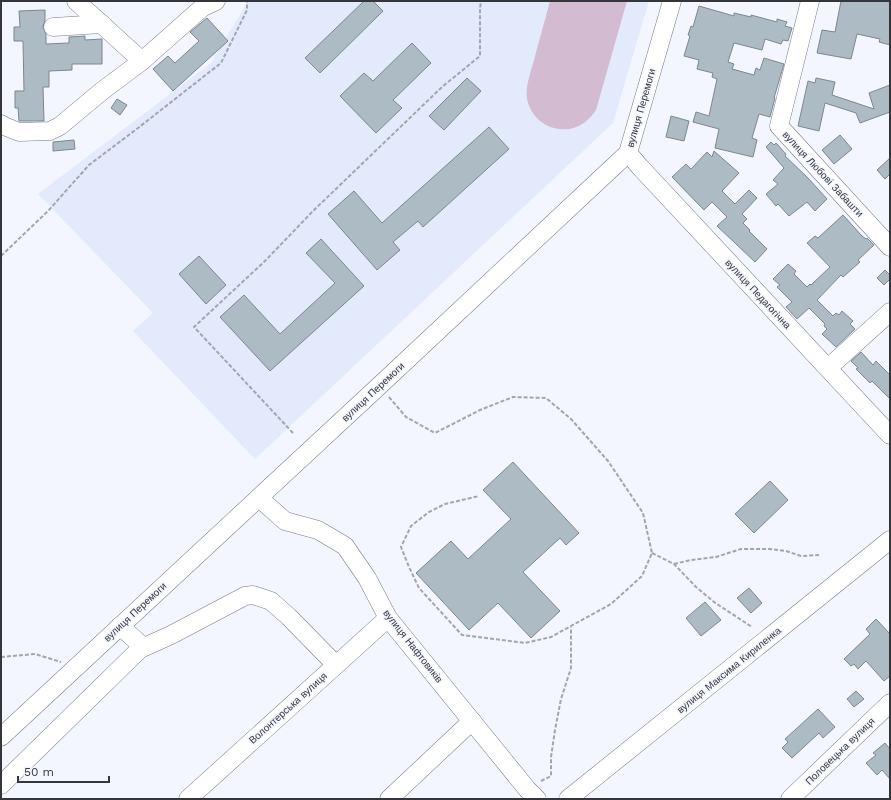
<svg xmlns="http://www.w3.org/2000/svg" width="891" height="800" font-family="'Work Sans',sans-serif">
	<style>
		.built { fill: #e3eafc }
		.green { fill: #d3bbd2 }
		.building { fill: #adbbc4; stroke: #7a8791 }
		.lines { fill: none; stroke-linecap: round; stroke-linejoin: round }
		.minor-casing { stroke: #767b88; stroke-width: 19 }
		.path { stroke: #a3a5ad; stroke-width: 2; stroke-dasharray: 4 2; stroke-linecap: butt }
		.minor { stroke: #fff; stroke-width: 18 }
		.labels { text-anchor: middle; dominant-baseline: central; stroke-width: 3.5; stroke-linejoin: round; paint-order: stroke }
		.street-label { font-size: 10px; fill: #34363c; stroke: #f3f6ff }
	</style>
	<rect width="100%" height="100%" fill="#f3f6ff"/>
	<polygon class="built" points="248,1 649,1 613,123 255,459 133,331 153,313 38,194 211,63"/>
	<path class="green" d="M550,1H627L596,110C588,122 576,131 560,129C544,128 530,115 527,99C525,86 531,72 534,60C539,40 545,21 550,1Z"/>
	<g class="building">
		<polygon points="364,1 373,1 383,11 320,73 305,58"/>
		<polygon points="841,1 890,1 890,45 879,42 880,39 857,34 851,59 817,53 822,30 835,32"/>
		<polygon points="699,6 734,16 734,13 751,17 751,15 777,22 777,19 787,22 785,26 792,28 788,41 783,40 781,44 765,39 762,50 734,43 728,62 734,64 732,69 754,75 756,68 760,70 764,58 784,64 774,98 775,98 770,117 759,114 752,138 757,140 753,157 715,148 719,129 693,122 696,112 709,116 717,79 712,77 713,73 697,69 699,60 684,56 690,36 688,35 691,26 693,27"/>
		<polygon points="45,10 45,20 43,27 46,34 46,44 69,43 69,37 85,36 85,40 102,39 102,64 72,64 72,70 49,71 49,87 43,87 44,121 19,121 18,108 15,108 15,91 24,91 23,41 14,41 14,27 20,27 19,11"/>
		<polygon points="207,18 228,41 173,91 153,69 168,56 175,63 199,41 190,32"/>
		<polygon points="412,43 431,63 393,100 402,108 376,133 340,96 364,73 373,81"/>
		<polygon points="467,78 481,91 444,130 429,116"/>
		<polygon points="816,78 835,82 832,95 874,109 869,93 890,85 890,112 860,123 856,113 825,103 819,131 798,126 808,81 815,83"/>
		<polygon points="117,99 127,105 120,115 111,108"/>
		<polygon points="671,116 689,121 684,141 666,137"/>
		<polygon points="489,127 509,149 423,227 418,221 393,242 400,250 377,270 328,214 354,191 382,223"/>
		<polygon points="840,135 852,149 834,164 822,150"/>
		<polygon points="74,140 75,149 53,151 53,142"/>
		<polygon points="771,142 774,145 776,143 786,154 785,156 807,177 827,199 815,211 807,202 789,216 778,204 776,206 766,194 778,184 773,180 784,168 766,147"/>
		<polygon points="714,151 739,173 722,191 735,204 749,190 757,198 742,214 747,219 743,223 750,230 749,231 767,249 755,262 717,226 727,217 712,202 704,210 672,177 686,164 691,169 707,152 712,157"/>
		<polygon points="890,158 890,174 885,179 877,170"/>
		<polygon points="843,215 862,236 866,239 867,238 874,245 858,260 860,262 843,277 841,275 817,300 833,316 836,313 839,315 842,311 853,321 850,324 855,329 836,347 822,334 827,329 824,326 825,324 809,308 797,319 786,307 792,302 777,287 780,285 773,279 788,264 796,271 794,274 807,287 810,284 811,285 830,267 807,243 815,236 818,238"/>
		<polygon points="321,239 364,286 270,371 220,317 244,295 280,334 335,283 306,253"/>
		<polygon points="199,256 226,285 206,304 179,274"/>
		<polygon points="885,270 890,275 890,279 884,285 877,278"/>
		<polygon points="861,352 873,365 876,361 890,375 890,399 872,381 870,383 856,369 858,368 851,361"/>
		<polygon points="513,462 579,533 566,545 560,538 523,572 560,611 531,638 498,603 469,630 416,573 451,541 468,559 511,519 483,490"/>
		<polygon points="770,481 788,500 754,533 735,514"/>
		<polygon points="749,588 762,603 751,613 737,598"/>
		<polygon points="705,602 721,620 701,636 686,618"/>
		<polygon points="876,619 890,634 890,676 884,681 866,661 858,669 854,664 851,666 844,659 870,634 866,629"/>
		<polygon points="856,691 864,699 854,707 847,699"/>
		<polygon points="818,709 835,727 823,738 819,733 792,758 782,748 788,742 785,739"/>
		<polygon points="885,743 890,749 890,779 882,770 877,775 866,763 876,755 873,753"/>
	</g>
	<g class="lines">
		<g class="minor-casing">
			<g id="minor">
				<polyline points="76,1 142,61"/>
				<polyline points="810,1 779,126 890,247"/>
				<polyline points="53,27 102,24"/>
				<polyline points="1,124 4,126 19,132 50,131 60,126 102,91 142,61 203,7 216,1"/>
				<polyline points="628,153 640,167 890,435"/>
				<polyline points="828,368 890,312"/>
				<polyline points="259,498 285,521 318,530 345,546 367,578 388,618 527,789 537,799"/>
				<polyline points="140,649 171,635 245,596 253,595 271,601 289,617 336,665"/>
				<polyline points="1,737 379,386 628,153 672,1"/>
				<polyline points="1,785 140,649 140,644 120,626"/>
				<polyline points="188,799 388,618"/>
				<polyline points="389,799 472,721"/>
				<polyline points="568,799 890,540"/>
				<polyline points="790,799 890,703"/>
			</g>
		</g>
		<g class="path">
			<polyline points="1,256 48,211 89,165 138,128 221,63 247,10 247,1"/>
			<polyline points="389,397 406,417 435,433 480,410 513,397 546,398 571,419 608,461 643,513 652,553 642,576 611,604 551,637 525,643 462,635 419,588 409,567 401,547 411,526 429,512 445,504 479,496"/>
			<polyline points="293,433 194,327 265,261 313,211 442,87 480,56 480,8 481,1"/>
			<polyline points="652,553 674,564 696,587 714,602 752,627"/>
			<polyline points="674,564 691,560 716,557 741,549 769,549 786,551 801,556 819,555"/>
			<polyline points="1,657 35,654 61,662"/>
			<polyline points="541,781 551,776 551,757 555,730 561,699 571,668 571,627"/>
		</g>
		<use href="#minor" class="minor"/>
	</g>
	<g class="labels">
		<g class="street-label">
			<text transform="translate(641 108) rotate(-74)">вулиця Перемоги</text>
			<text transform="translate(823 174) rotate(47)">вулиця Любові Забашти</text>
			<text transform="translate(758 294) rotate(47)">вулиця Педагогічна</text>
			<text transform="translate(373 392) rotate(-43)">вулиця Перемоги</text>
			<text transform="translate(135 612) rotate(-43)">вулиця Перемоги</text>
			<text transform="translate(413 646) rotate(52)">вулиця Нафтовиків</text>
			<text transform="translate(729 670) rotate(-39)">вулиця Максима Кириленка</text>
			<text transform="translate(288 708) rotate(-42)">Волонтерська вулиця</text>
			<text transform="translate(840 751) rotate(-44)">Половецька вулиця</text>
		</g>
	</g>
	<rect width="891" height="800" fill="none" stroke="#34363c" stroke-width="4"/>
	<path d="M18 776v6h91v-6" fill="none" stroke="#34363c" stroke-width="2"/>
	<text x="24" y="776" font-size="12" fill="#34363c" stroke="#f3f6ff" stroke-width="3" paint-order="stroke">50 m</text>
</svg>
